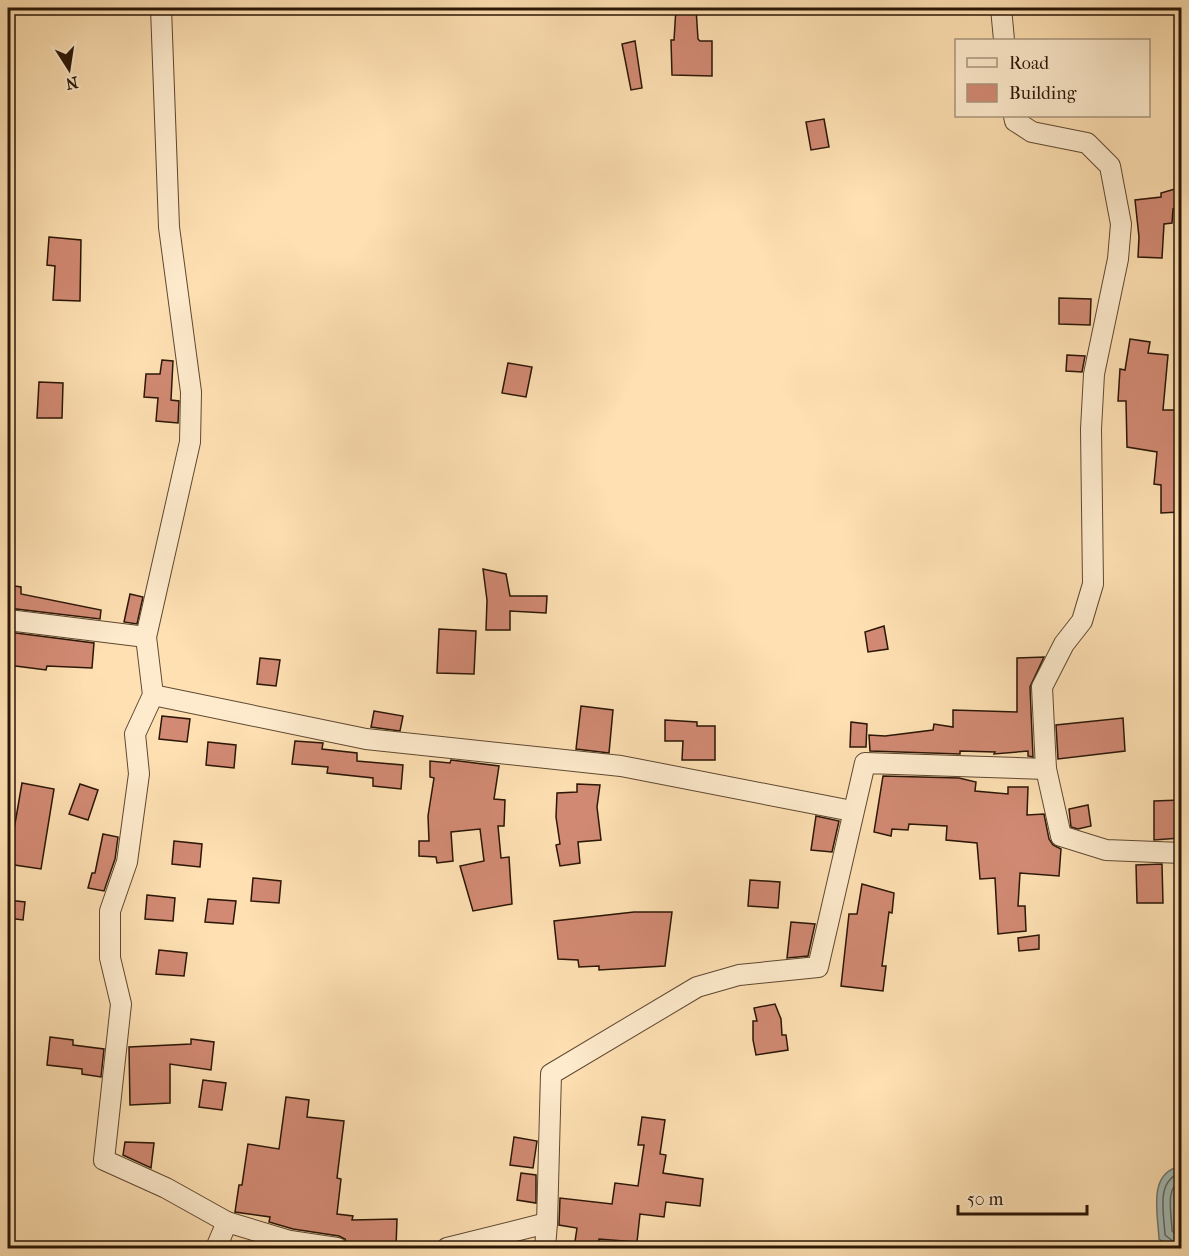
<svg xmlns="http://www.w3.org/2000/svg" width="1189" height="1256" font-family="'IM FELL French Canon',serif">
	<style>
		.water { fill: #a3bbb6; stroke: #737970; stroke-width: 1.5 }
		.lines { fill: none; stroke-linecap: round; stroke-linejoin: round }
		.shore { stroke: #66685e; stroke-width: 1.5 }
		.building { fill: #d28a74; stroke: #2a1606; stroke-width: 1.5 }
		.minor-casing { stroke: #5f4831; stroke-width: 22 }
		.minor { stroke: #feebcd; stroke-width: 20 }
	</style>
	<rect width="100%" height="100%" fill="#fee0b2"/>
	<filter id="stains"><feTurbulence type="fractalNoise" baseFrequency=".00333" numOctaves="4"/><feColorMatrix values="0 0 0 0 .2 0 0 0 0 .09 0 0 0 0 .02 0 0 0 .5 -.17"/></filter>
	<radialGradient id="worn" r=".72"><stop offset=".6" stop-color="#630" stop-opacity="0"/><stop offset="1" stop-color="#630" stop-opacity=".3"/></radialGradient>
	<path class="water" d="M1181,1166V1248H1172L1159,1239C1158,1213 1147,1173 1181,1166Z"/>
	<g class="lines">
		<g class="shore">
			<path d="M1182,1180C1164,1187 1172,1215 1172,1231L1182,1240"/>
			<path d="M1175,1248L1174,1242L1165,1235C1164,1212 1155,1181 1182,1172"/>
		</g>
	</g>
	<g class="building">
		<polygon points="676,8 696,8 698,39 700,41 712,41 712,76 672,75 671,40 674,40"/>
		<polygon points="635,41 642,88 631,90 622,44"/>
		<polygon points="824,119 829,147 811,150 806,122"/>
		<polygon points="1175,189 1179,208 1173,209 1172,223 1164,224 1162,258 1138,257 1139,237 1135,200 1161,197 1161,193"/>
		<polygon points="49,237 81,240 80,301 53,300 55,266 47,265"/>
		<polygon points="1059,298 1091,299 1090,325 1059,324"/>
		<polygon points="1130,339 1150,342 1148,353 1168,355 1163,410 1182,410 1179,512 1161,513 1161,485 1154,484 1157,452 1127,447 1126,401 1118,401 1120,369 1125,370"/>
		<polygon points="1067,355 1085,356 1082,372 1066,371"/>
		<polygon points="162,360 173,361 171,400 179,401 178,423 156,421 158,398 144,397 146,374 160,374"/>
		<polygon points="508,363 532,367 526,397 502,393"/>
		<polygon points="39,382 63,383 62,418 37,418"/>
		<polygon points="483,569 506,574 510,596 547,596 546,613 510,611 510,630 486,630 487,600"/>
		<polygon points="8,585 21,587 21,594 101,610 100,619 8,608"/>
		<polygon points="130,594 143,597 137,624 124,622"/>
		<polygon points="884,626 888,649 868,652 865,632"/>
		<polygon points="439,629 476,631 474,674 437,673"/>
		<polygon points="8,632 94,643 92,668 47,666 46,670 8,665"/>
		<polygon points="1044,657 1030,687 1033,757 1028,756 1028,751 994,754 995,752 960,751 960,754 870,751 869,735 885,736 933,730 934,724 953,727 953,710 1017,712 1017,658"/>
		<polygon points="260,658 280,660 276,686 257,684"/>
		<polygon points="581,706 613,710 609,753 576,749"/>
		<polygon points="374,711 403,716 400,731 371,727"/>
		<polygon points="162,716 190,719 187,742 159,739"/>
		<polygon points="1123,718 1125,751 1058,759 1056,725"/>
		<polygon points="665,720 697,722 697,726 715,726 715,760 682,760 683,741 665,741"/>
		<polygon points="851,722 867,724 866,747 850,747"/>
		<polygon points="295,741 323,743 322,749 357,753 357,761 403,765 401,789 373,786 373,778 327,773 328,767 292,764"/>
		<polygon points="208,742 236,745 234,768 206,765"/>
		<polygon points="451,760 499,766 494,799 505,800 504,826 498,826 501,858 509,857 512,904 473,911 460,866 484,861 480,829 451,832 453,861 437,863 436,857 419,856 419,841 429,841 428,816 434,778 430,777 430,761 450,763"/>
		<polygon points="883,776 959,778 976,782 975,791 1008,794 1008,787 1028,787 1027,815 1044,814 1049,839 1053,845 1061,849 1059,876 1020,873 1018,906 1025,906 1026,931 998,934 995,878 980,879 977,843 946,840 947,826 909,824 908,830 892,829 891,836 874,832"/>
		<polygon points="22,783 54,789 41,869 8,864"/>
		<polygon points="80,784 98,790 88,820 69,814"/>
		<polygon points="577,784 600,785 597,807 601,840 578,842 580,863 560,866 556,845 560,844 556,817 557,793 577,792"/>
		<polygon points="1180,800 1180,838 1154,840 1154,801"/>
		<polygon points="1088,805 1091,826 1078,829 1071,827 1069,809"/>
		<polygon points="816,816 839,821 832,852 811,850"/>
		<polygon points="103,834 118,837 115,859 104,891 88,888 92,873 95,873"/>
		<polygon points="174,841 202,844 200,867 172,864"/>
		<polygon points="1162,864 1163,903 1137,903 1136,865"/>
		<polygon points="253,878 281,881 279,903 251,901"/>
		<polygon points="750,880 780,882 778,908 748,906"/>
		<polygon points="862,884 894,893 892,913 889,912 882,966 886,966 883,991 841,986 849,914 857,914"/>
		<polygon points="147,895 175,898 173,921 145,919"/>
		<polygon points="208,899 236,901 233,924 205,922"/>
		<polygon points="8,900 25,902 23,920 8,918"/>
		<polygon points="634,912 672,912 665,966 599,970 599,966 579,967 578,960 558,959 554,921"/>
		<polygon points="791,922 815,924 808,956 787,958"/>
		<polygon points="1039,935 1039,949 1019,951 1018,938"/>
		<polygon points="159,950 187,953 184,976 156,974"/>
		<polygon points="775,1004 781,1019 782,1035 786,1035 788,1050 756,1055 753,1040 753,1021 757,1021 754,1008"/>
		<polygon points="50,1037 73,1040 73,1045 104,1049 101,1077 82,1074 82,1069 47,1065"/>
		<polygon points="191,1039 214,1042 211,1070 170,1064 170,1103 130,1105 129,1047 191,1044"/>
		<polygon points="203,1080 226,1083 222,1110 199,1107"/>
		<polygon points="286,1097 309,1100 307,1117 344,1121 337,1178 341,1179 337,1214 353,1216 352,1220 397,1219 396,1248 349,1248 345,1239 339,1236 293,1229 269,1222 270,1217 235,1212 239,1185 242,1185 248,1144 279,1149"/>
		<polygon points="642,1117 665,1120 660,1154 666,1155 663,1173 703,1179 700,1206 666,1202 664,1217 640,1214 637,1242 599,1239 597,1248 574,1248 577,1228 559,1225 560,1198 612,1204 615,1183 638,1186 644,1145 638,1145"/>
		<polygon points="514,1137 537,1141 533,1168 510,1165"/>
		<polygon points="125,1142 154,1143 151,1168 123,1155"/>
		<polygon points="521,1173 536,1175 536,1203 517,1200"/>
	</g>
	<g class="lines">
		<g class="minor-casing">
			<g id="minor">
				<polyline points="161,8 169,227 191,392 190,442 146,637 153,695 135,734 139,774 127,862 110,911 110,958 121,1004 104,1160 166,1188 227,1222"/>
				<polyline points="1001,8 1004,40"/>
				<polyline points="1014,116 1015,121 1032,132 1087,143 1110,166 1121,224 1118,259 1094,374 1091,429 1093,584 1082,621 1064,644 1042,687 1046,769"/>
				<polyline points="8,620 146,637"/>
				<polyline points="153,695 366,739 621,766 852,811"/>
				<polyline points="547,1223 551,1074 697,987 739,975 818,967 865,763 1046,769 1061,836 1106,850 1182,853"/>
				<polyline points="216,1248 227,1222 290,1241 337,1248"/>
				<polyline points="447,1248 547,1223 545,1248"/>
			</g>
		</g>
		<use href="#minor" class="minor"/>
	</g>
	<rect width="1189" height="1256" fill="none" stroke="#fee0b2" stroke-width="30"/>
	<rect x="9" y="9" width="1171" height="1238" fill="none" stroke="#2a1606" stroke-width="3"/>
	<rect x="15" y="15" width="1159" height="1226" fill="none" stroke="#2a1606" stroke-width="1.5"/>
	<rect x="955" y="39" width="195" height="78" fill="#feebcd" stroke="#a9967d" stroke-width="1.5"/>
	<rect x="967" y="58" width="30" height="9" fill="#feebcd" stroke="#a9967d" stroke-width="1.5"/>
	<text x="1009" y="69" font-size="18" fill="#2a1606">Road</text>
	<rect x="967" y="84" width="30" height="18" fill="#d28a74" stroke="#a9967d" stroke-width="1.5"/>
	<text x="1009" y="99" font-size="18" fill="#2a1606">Building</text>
	<g transform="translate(69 69) rotate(168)" stroke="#feebcd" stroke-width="4.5" paint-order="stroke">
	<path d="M0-4.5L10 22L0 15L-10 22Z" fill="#2a1606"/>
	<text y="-9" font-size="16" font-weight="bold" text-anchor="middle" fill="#2a1606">N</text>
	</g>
	<path d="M958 1205v9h129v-9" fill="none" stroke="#2a1606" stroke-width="3"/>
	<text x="967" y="1205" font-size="18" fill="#2a1606" stroke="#feebcd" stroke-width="4.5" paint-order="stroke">50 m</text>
	<rect width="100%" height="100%" filter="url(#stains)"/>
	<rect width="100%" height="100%" fill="url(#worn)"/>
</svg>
